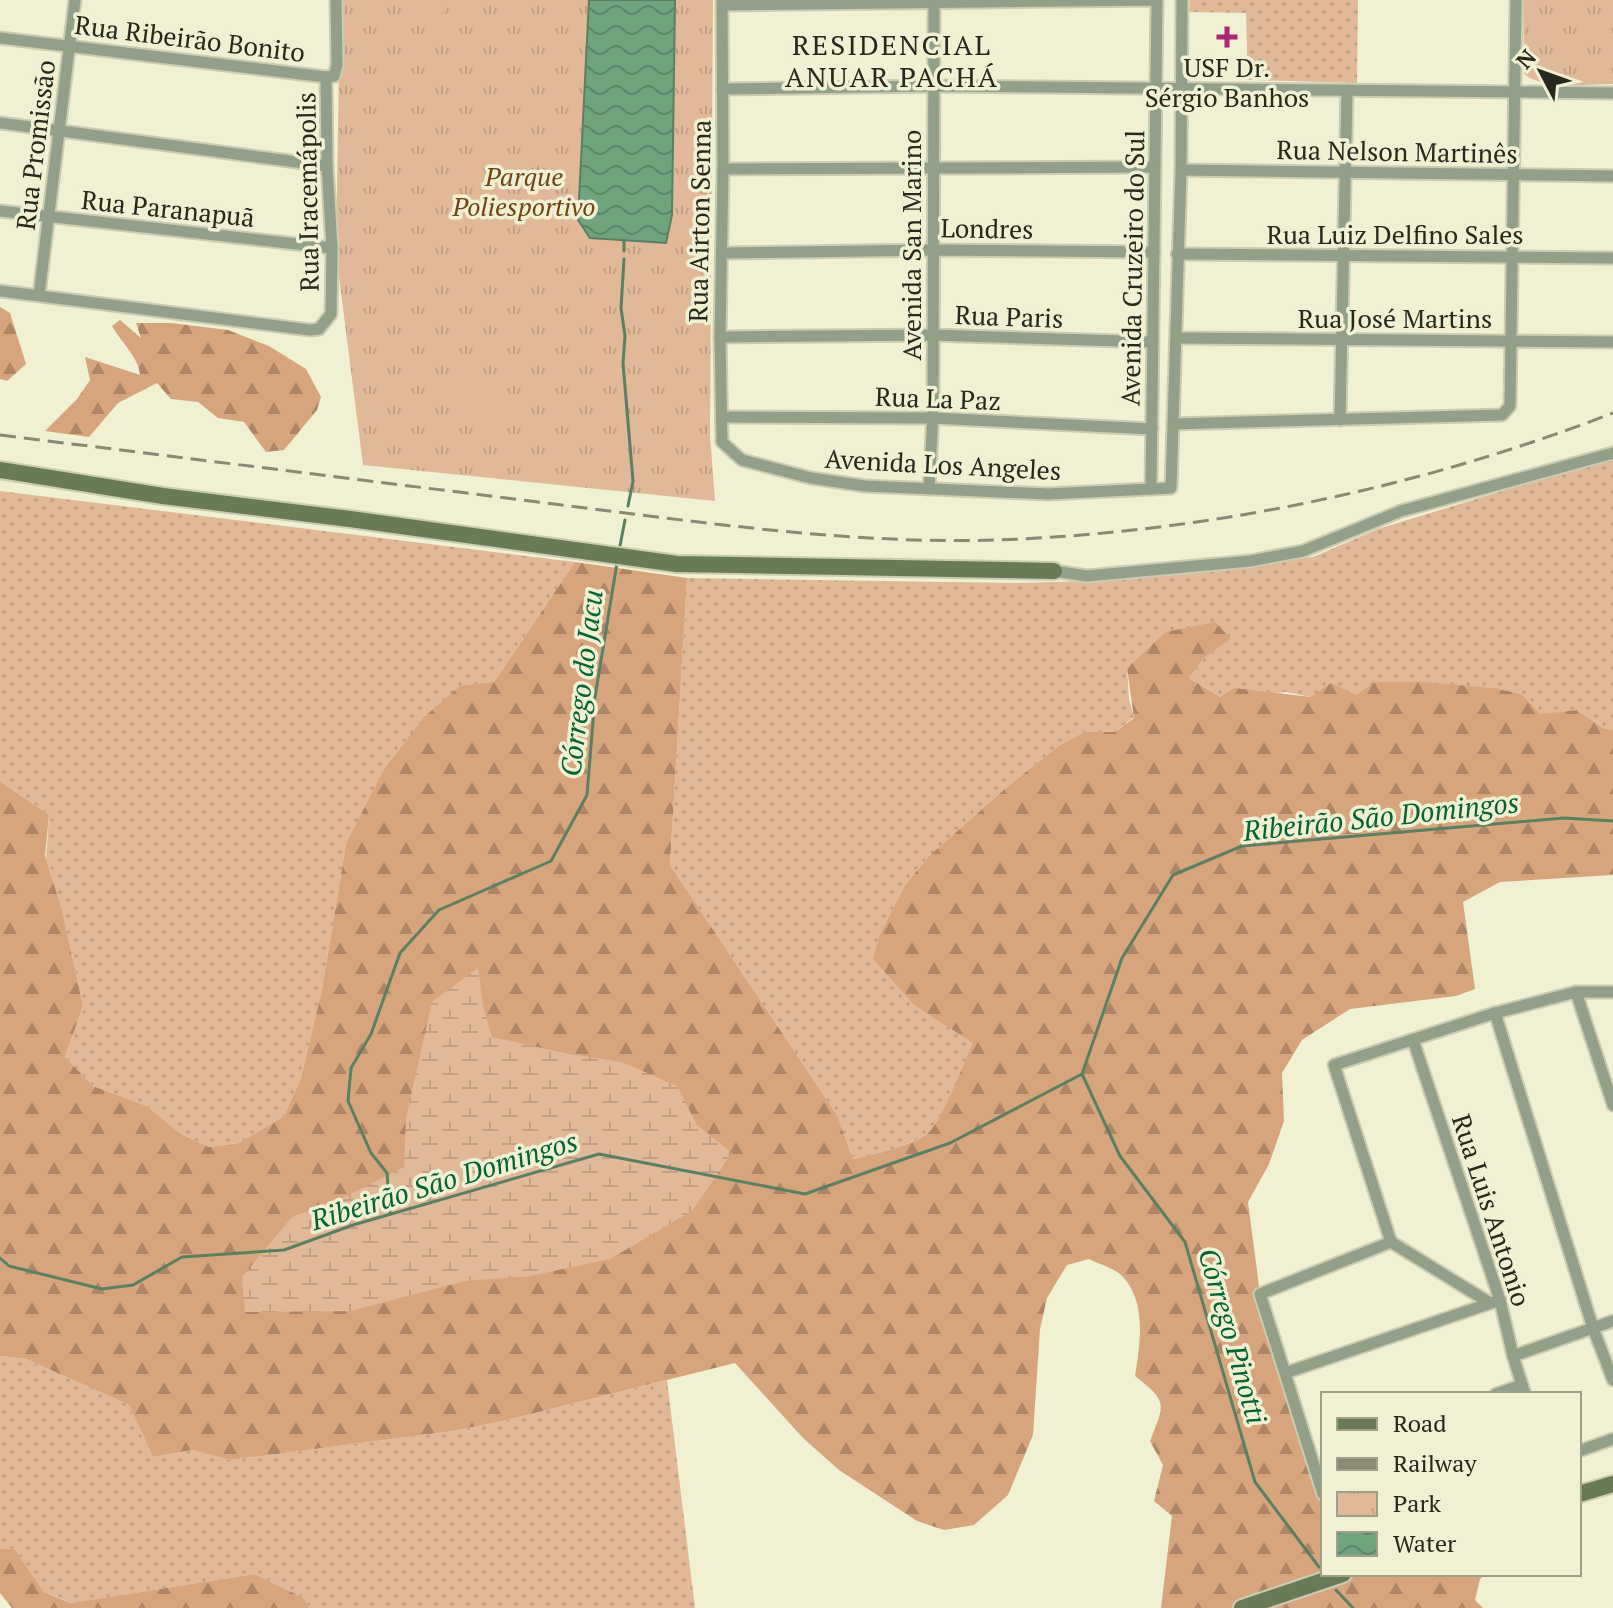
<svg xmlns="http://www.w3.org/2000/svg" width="1613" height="1608" font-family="'PT Serif',serif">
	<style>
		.grass { fill: url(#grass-dots) }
		.forest { fill: url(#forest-firs) }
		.wetland { fill: url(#wetland-marsh) }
		.park { fill: url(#park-tufts) }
		.pitch { fill: #e1b999 }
		.water { fill: url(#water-waves); stroke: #5a7f62; stroke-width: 2 }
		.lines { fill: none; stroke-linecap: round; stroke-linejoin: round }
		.stream { stroke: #5a7f62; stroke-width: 3 }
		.street-casing { stroke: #ccccb1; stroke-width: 15 }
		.secondary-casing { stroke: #ccccb1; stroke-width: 20 }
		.street { stroke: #93a089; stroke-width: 11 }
		.secondary { stroke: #697a59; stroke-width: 16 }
		.rail { stroke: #898974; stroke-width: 3; stroke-dasharray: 16 8; stroke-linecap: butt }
		.poi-dot { fill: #a92774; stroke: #f0f0d2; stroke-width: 3 }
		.labels { text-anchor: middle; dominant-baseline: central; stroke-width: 7; stroke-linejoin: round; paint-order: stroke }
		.street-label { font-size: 26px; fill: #28281d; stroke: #f0f0d2 }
		.poi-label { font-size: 26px; fill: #28281d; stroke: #f0f0d2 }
		.park-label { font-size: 26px; font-style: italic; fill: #734418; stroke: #f0f0d2 }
		.neighbourhood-label { font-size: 28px; letter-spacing: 2px; fill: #28281d; stroke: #f0f0d2 }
		.water-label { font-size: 28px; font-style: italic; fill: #056334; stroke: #f0f0d2 }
	</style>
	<defs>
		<pattern id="grass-dots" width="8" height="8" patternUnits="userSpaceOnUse" patternTransform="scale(2)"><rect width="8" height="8" fill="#e1b999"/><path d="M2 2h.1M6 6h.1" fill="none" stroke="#c19f83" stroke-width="1.8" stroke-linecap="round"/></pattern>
		<pattern id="forest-firs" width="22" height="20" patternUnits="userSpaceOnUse" patternTransform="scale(2)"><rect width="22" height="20" fill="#d6a57e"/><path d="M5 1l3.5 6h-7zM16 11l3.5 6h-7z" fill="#ae8667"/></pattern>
		<pattern id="wetland-marsh" width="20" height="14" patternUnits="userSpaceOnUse" patternTransform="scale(2)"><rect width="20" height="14" fill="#e1b999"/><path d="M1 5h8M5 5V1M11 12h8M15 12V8" fill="none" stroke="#c19f83"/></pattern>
		<pattern id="park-tufts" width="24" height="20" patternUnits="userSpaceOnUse" patternTransform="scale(2)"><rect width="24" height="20" fill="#e1b999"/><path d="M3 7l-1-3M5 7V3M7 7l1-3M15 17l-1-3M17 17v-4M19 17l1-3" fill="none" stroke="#c19f83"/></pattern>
		<pattern id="water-waves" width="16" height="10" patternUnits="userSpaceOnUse" patternTransform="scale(2)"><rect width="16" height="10" fill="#6fa47f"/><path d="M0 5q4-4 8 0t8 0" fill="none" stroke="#5b8667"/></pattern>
	</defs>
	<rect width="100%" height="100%" fill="#f0f0d2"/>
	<g class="grass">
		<polygon points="1190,0 1358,0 1357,83 1248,80 1246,13 1189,12"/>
		<path d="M1613,457V730L1603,728L1577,710L1540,715L1495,688L1412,682L1356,695L1311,697L1286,692L1220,697L1189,678L1204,658L1230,639L1165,632L1127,668L1129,699L1134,717L1115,732H1084L1060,745L1007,787L929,856L905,885L880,934L914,1005L974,1042C965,1062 943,1118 929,1132C916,1144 871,1156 853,1159L837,1115L670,865L687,578L1018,583L1090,581L1313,557L1378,529Z"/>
		<polygon points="0,491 575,562 494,682 346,844 322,989 301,1078 284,1116 239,1143 209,1147 181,1134 147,1106 93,1086 65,1057 83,1006 62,909 46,859 49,815 0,781"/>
		<polygon points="0,1356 26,1359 129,1405 153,1457 192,1450 230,1460 453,1431 503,1421 667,1380 695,1608 309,1608 304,1598 255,1574 72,1603 44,1592 14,1548 0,1549"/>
	</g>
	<g class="forest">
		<polygon points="0,307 10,313 26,364 7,381 0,379"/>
		<path d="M120,320L141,338L136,323H171L228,330L269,346L306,369L321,397L317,410L284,450L266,452L244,422L218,418L198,402L171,399L157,383L118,403L89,437L45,431L77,399L90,380L85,357L140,375C139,358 121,342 112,326Z"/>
		<path d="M575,562L687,578L670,865L837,1115L853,1159C872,1155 915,1145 929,1132C943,1118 964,1062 973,1043L914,1005L873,959L880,934L905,885L929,856L1007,787L1060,745L1084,732H1115L1134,718L1127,668L1165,632L1215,622L1231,639L1204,658L1189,678L1220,697L1234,688L1311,697L1331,683L1356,695L1375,682H1423L1495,688L1522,695L1540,714L1577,710L1603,728L1613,730V875L1500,882L1463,902L1475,989L1456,996L1350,1009L1302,1040L1282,1073L1284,1121L1269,1164L1248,1202L1260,1294L1323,1496V1574H1485L1480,1579L1475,1600L1483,1608H1161L1172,1516L1154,1501L1163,1465L1150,1441C1165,1403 1168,1402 1135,1376C1140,1344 1147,1303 1123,1277C1116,1269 1099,1264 1089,1259L1067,1265L1047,1298L1040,1329L1033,1435L1008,1495L974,1525L944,1530L917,1521L839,1470L803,1438L735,1363L503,1421L453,1431L230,1460L192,1450L153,1457L129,1405L26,1359L0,1356V781L49,815L45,856L62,909L83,1006L65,1057L93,1086L147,1106L181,1134L209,1147L239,1143L284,1116L301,1078L322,989L346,844L383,771L424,717L460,686L494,682Z"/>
		<polygon points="14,1548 44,1592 71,1603 255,1574 304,1598 309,1608 12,1608 0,1593 0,1549"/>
	</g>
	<polygon class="wetland" points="478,968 483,1006 492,1037 569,1054 622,1062 677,1086 697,1125 732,1153 692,1211 610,1259 530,1276 465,1281 350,1311 245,1312 242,1277 292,1217 345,1197 404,1167 406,1118 432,1002"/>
	<g class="park">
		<polygon points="340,0 713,0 710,435 715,501 363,465 336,253"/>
		<path d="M1523,0H1613V84C1588,84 1542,90 1524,74Z"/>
	</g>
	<g class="pitch">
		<polygon points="412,0 455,0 434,21"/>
		<polygon points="467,377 503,410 481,433 445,400"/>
	</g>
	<polygon class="water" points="589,0 675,0 672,215 666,243 590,238 578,220"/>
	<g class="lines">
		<g class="stream">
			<polyline points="624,251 624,240"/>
			<polyline points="624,259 621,308 625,336 623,363 633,481 628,506"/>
			<polyline points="619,551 625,520"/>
			<polyline points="1082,1074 1120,1156 1185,1242 1255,1482 1319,1567"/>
			<polyline points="390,1214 387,1173 371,1153 348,1101 351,1068 371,1034 400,953 439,910 551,861 587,795 595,697 617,563"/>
			<polyline points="0,1258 9,1266 102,1289 133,1285 182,1257 284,1250 353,1225 599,1154 805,1194 950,1143 1082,1074 1122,958 1173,875 1242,846 1564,818 1613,821"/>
			<polyline points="1336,1590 1353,1608"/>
		</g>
		<g class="street-casing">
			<g id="street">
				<polyline points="722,0 723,169 720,337 722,442 742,460 811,478 865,486 1048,494 1171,488 1181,170 1182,0"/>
				<polyline points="722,5 1157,0 1151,489"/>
				<polyline points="0,38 326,77"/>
				<polyline points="722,89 934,86 1613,93"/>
				<polyline points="0,123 327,166"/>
				<polyline points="723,169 1155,167"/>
				<polyline points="1181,170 1613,176"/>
				<polyline points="0,211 332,248"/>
				<polyline points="723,253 933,250 1154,252"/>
				<polyline points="1177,254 1613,258"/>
				<polyline points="0,291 310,330 319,329 331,314 332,248 327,166 326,77 334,76 337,65 336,0"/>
				<polyline points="39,295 75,0"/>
				<polyline points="720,337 933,335 1153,342"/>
				<polyline points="1177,338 1613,342"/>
				<polyline points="722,417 933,418 1152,429"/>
				<polyline points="1340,420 1347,90"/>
				<polyline points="1173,424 1502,415 1510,406 1516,0"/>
				<polyline points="929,489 933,413 934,0"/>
				<polyline points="1054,571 1087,576 1250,561 1303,551 1401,511 1613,453"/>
				<polyline points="1576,992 1613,1105"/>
				<polyline points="1495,1013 1593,1328 1613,1380"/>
				<polyline points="1413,1040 1500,1300 1513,1356 1525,1394"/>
				<polyline points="1391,1242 1334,1065 1495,1013 1576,992 1613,992"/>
				<polyline points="1391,1242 1490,1303"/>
				<polyline points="1513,1356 1613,1321"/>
				<polyline points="1285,1373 1500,1300"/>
				<polyline points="1496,1394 1522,1385"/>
				<polyline points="1579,1451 1613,1439"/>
				<polyline points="1323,1494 1260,1294 1391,1242"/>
			</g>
		</g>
		<g class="secondary-casing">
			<g id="secondary">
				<polyline points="0,470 163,496 350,519 677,564 1054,571"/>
				<polyline points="1579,1494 1613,1484"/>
				<polyline points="1242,1608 1343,1574"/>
			</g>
		</g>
		<use href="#street" class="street"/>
		<use href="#secondary" class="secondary"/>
		<path class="rail" d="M0,435C185,458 370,481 554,504C709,523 865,547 1021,539C1223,529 1424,486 1613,413"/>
	</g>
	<path class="poi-dot" d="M1223 25h8v8h8v8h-8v8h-8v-8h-8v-8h8z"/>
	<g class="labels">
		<g class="street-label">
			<text transform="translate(190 38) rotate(7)">Rua Ribeirão Bonito</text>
			<text transform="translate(35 145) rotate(-83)">Rua Promissão</text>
			<text transform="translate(1397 151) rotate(1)">Rua Nelson Martinês</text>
			<text transform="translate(307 192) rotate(-91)">Rua Iracemápolis</text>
			<text transform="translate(168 208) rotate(6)">Rua Paranapuã</text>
			<text transform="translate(699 221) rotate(-89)">Rua Airton Senna</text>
			<text transform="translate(987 228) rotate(1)">Londres</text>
			<text x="1395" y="234">Rua Luiz Delfino Sales</text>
			<text transform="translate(911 245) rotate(-90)">Avenida San Marino</text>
			<text transform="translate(1132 268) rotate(-89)">Avenida Cruzeiro do Sul</text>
			<text transform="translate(1009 316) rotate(2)">Rua Paris</text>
			<text x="1395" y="318">Rua José Martins</text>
			<text transform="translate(938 398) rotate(2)">Rua La Paz</text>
			<text transform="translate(943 464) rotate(3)">Avenida Los Angeles</text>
			<text transform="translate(1492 1210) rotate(72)">Rua Luis Antonio</text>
		</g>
		<g class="poi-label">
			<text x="1227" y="67">USF Dr.<tspan x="1227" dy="30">Sérgio Banhos</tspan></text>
		</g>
		<g class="park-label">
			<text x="524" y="176">Parque<tspan x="524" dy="30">Poliesportivo</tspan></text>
		</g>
		<g class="neighbourhood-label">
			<text x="892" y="44">RESIDENCIAL<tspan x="892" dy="32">ANUAR PACHÁ</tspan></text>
		</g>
		<g class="water-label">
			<text transform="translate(581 683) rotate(-83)">Córrego do Jacu</text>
			<text transform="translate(1381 816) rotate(-6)">Ribeirão São Domingos</text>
			<text transform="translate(444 1180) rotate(-17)">Ribeirão São Domingos</text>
			<text transform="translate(1233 1336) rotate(74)">Córrego Pinotti</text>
		</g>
	</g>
	<rect x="1321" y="1392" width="260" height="184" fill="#f0f0d2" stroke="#a0a08a" stroke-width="2"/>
	<rect x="1337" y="1418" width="40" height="12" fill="#697a59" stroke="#a0a08a" stroke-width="2"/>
	<text x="1393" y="1432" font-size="24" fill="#28281d">Road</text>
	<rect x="1337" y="1458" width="40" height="12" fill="#898974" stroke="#a0a08a" stroke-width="2"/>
	<text x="1393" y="1472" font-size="24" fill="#28281d">Railway</text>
	<rect x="1337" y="1492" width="40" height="24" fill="url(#park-tufts)" stroke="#a0a08a" stroke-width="2"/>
	<text x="1393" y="1512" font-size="24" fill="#28281d">Park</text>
	<rect x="1337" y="1532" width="40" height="24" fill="url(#water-waves)" stroke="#a0a08a" stroke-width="2"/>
	<text x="1393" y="1552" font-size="24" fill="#28281d">Water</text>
	<g transform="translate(1541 72) rotate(311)" stroke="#f0f0d2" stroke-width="6" paint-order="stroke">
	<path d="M0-6L14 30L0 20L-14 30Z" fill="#28281d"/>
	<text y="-12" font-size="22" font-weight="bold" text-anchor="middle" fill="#28281d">N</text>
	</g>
</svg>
